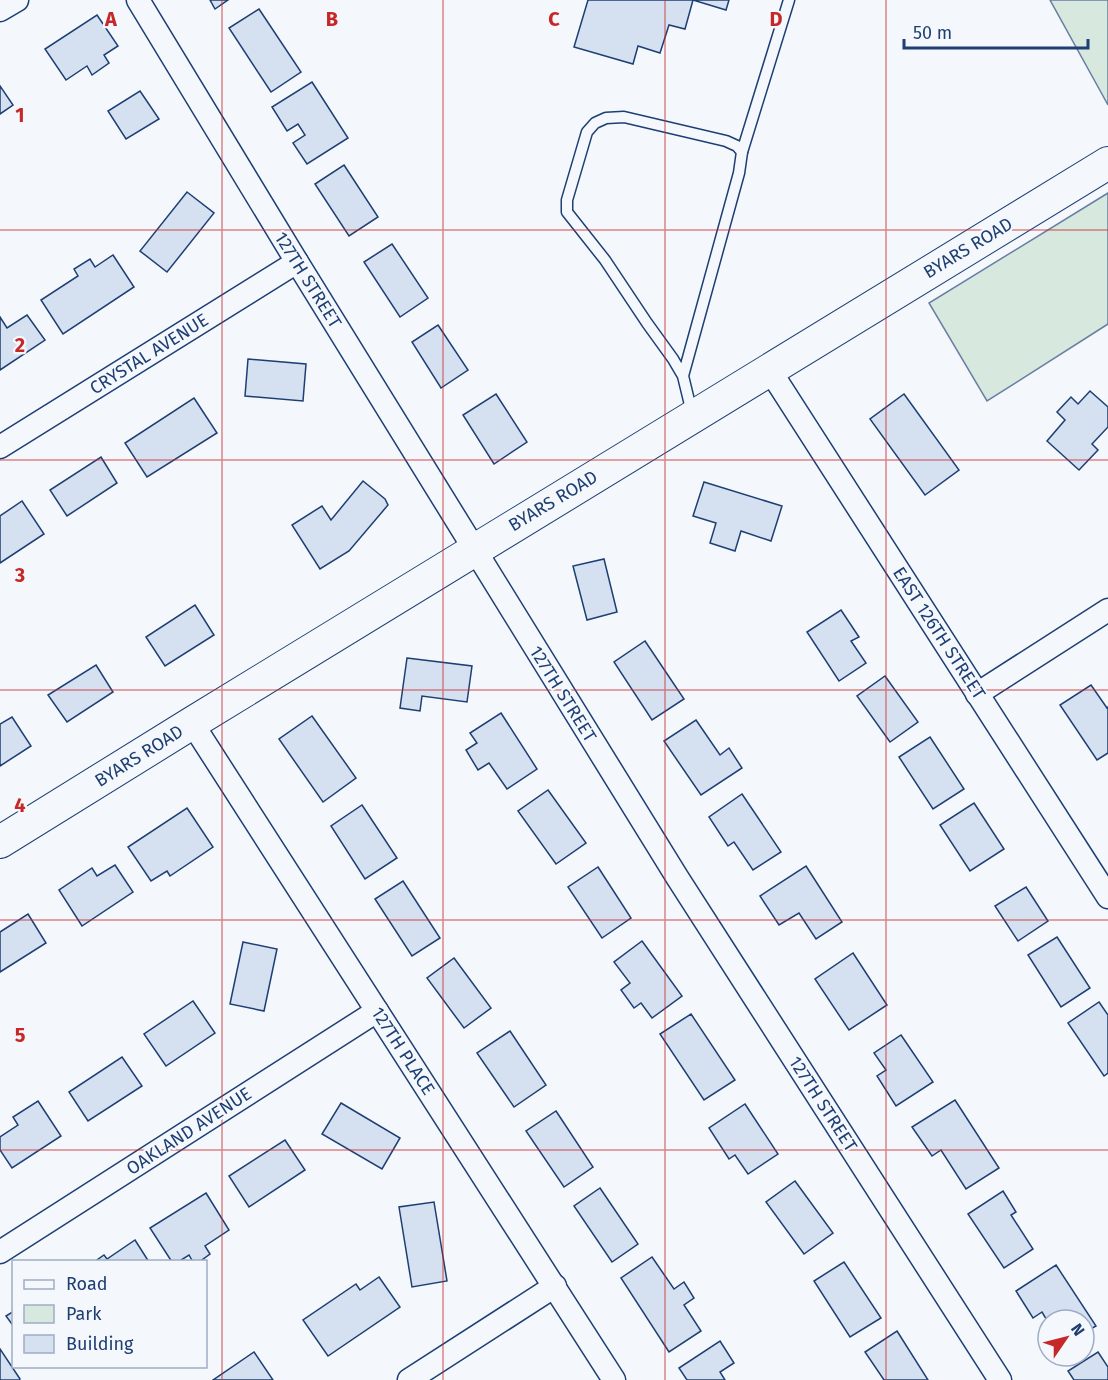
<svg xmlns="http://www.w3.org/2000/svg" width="1108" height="1380" font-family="'Fira Sans',sans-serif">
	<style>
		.green { fill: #d7e8df; stroke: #687fa3; stroke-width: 1.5 }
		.building { fill: #d5e0f0; stroke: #1d3f73; stroke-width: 1.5 }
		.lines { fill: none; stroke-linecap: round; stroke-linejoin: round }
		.lane-casing { stroke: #1d3f73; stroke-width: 13 }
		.street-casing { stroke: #1d3f73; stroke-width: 25 }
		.secondary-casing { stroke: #1d3f73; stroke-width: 34 }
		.lane { stroke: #f4f7fb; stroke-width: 10 }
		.street { stroke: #f4f7fb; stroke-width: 22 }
		.secondary { stroke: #f4f7fb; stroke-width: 32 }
		.grid { fill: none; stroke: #c62828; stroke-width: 1.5; stroke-opacity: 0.55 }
		.labels { text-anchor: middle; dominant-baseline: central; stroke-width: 4.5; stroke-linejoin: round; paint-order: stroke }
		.street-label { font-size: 18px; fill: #1d3f73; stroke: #f4f7fb }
		.grid-label { font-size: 20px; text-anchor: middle; font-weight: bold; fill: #c62828; stroke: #f4f7fb; stroke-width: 4.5; stroke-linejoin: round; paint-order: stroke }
	</style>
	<rect width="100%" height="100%" fill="#f4f7fb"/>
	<g class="green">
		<polygon points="1050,0 1108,0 1108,105"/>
		<polygon points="1108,193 1108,324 987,401 929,303"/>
	</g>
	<g class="building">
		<polygon points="210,0 228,0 215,9"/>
		<polygon points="588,0 729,0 726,10 693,0 685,29 669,25 660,53 638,46 633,64 574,47"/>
		<polygon points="259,9 301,72 271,92 229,28"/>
		<polygon points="97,15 118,46 104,55 109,63 92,75 87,66 66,80 45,49"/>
		<polygon points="312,82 348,138 307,164 293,143 305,135 298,124 287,131 272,107"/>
		<polygon points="0,86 13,105 0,114"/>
		<polygon points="140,91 159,119 126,139 108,111"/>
		<polygon points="344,165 378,217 349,236 315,184"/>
		<polygon points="187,192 214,213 167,272 140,251"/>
		<polygon points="392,244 428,298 400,317 364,262"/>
		<polygon points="113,255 134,287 63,334 41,300 78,276 74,269 90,259 95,267"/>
		<polygon points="27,315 45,340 0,370 0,317 7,328"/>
		<polygon points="438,325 468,370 441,388 412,342"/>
		<polygon points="248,359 306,364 303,401 245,396"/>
		<polygon points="1090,391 1108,407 1108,427 1092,444 1098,450 1079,470 1047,441 1065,420 1057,412 1071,397 1078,404"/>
		<polygon points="496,394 527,442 494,464 463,415"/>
		<polygon points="904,394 959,470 925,495 870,419"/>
		<polygon points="194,398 217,433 147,477 125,443"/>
		<polygon points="101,457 117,483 67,516 50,490"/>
		<polygon points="363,481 385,499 388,505 349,551 320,569 292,525 322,506 331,520"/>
		<polygon points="704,482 782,506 771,541 741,531 735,551 710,543 716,523 693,516"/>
		<polygon points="22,501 44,534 0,563 0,516"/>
		<polygon points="604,559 617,612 587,620 573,566"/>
		<polygon points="195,605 214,635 165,666 146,637"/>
		<polygon points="841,610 859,637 851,641 866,663 839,681 807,632"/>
		<polygon points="645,641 684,699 652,720 614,662"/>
		<polygon points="407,658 472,666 467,702 422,696 420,711 400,708"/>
		<polygon points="96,665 113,692 67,722 48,695"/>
		<polygon points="885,676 918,722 890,742 857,696"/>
		<polygon points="1091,685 1107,708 1108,707 1108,753 1097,760 1060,705"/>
		<polygon points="501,713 537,769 507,789 489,763 478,770 466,750 477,743 470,733"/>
		<polygon points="312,716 356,778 323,802 279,739"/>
		<polygon points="12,717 31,746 0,766 0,724"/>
		<polygon points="696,720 720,755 729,748 742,768 701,795 664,741"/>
		<polygon points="930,737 964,789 933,809 899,757"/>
		<polygon points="548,790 586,843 556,864 518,811"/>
		<polygon points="742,794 781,852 753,870 734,842 728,846 709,817"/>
		<polygon points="974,803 1004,849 970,871 940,825"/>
		<polygon points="362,805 397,858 365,879 331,826"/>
		<polygon points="187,808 213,847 170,876 167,871 151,881 128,847"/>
		<polygon points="115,865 133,892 82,926 59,890 92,868 97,876"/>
		<polygon points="806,866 842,922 816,939 799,913 779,925 760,896"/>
		<polygon points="598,867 631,918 602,938 568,887"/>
		<polygon points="403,881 440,938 412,956 375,899"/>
		<polygon points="1026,887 1048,921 1018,941 995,906"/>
		<polygon points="28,914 46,943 0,972 0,932"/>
		<polygon points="1057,937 1090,988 1061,1007 1028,955"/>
		<polygon points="642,941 682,996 652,1018 641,1003 634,1008 621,990 630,983 614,962"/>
		<polygon points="243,942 277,949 264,1011 230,1004"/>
		<polygon points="853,953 887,1005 849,1030 815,979"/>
		<polygon points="454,958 491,1008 464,1028 427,978"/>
		<polygon points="193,1001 215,1033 166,1066 144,1034"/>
		<polygon points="1099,1002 1108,1015 1108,1073 1104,1076 1068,1023"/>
		<polygon points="691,1014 735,1080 704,1100 660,1034"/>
		<polygon points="510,1031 546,1085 514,1107 477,1053"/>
		<polygon points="901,1035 933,1082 896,1106 877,1076 886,1070 874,1053"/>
		<polygon points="122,1057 142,1086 88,1121 69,1092"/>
		<polygon points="955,1100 999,1168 966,1189 941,1150 932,1156 912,1127"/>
		<polygon points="38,1101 61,1136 12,1168 0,1150 0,1137 18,1125 13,1117"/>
		<polygon points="341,1103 400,1138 382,1169 322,1134"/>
		<polygon points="745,1104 778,1154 748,1174 735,1155 729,1159 709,1128"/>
		<polygon points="556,1111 593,1167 564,1187 526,1131"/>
		<polygon points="285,1140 305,1170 249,1207 229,1176"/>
		<polygon points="795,1181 833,1233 804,1254 766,1202"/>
		<polygon points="600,1188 638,1244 612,1262 574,1206"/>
		<polygon points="1003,1191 1016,1212 1011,1215 1033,1249 1004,1268 968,1214"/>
		<polygon points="206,1193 229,1230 205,1246 210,1254 199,1262 193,1262 189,1255 178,1262 172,1262 150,1228"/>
		<polygon points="434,1202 447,1281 412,1287 399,1207"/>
		<polygon points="135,1240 149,1262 94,1262 104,1255 107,1259"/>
		<polygon points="652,1257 674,1289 684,1282 694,1298 684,1305 701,1331 669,1352 621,1278"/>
		<polygon points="844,1262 881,1318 850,1337 814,1281"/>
		<polygon points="1056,1265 1096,1326 1084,1333 1084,1320 1048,1320 1048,1322 1042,1312 1033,1318 1016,1291"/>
		<polygon points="379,1277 400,1307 328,1356 303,1320 356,1284 360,1290"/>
		<polygon points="14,1311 14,1327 6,1316"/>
		<polygon points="897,1331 928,1380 884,1380 865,1352"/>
		<polygon points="720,1341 734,1363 720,1372 725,1380 687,1380 679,1368"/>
		<polygon points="0,1349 20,1379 19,1380 0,1380"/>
		<polygon points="254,1352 273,1380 213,1380"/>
		<polygon points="1098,1352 1108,1367 1108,1380 1074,1380 1068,1371"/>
	</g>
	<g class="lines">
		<g class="lane-casing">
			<g id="lane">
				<polyline points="742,152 789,0"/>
				<polyline points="683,376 739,173 742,152 737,146 726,141 624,117 606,118 595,123 587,132 567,200 567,212 605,260 647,323 673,359 683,376 692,413"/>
			</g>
		</g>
		<g class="street-casing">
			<g id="street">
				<polyline points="138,0 297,262 677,877 1000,1380"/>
				<polyline points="0,10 17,0"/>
				<polyline points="769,369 1108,897"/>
				<polyline points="0,447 297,262"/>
				<polyline points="977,694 1108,610"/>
				<polyline points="192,723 614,1380"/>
				<polyline points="0,1252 377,1011"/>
				<polyline points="409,1380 555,1286"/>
			</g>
		</g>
		<g class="secondary-casing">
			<polyline id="secondary" points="0,842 192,723 1108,163"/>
		</g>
		<use href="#lane" class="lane"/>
		<use href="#street" class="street"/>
		<use href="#secondary" class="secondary"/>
	</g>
	<path class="grid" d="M222,0V1380M443,0V1380M665,0V1380M886,0V1380M0,230H1108M0,460H1108M0,690H1108M0,920H1108M0,1150H1108"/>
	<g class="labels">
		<g class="street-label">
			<text transform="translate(968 248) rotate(-31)">BYARS ROAD</text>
			<text transform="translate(308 280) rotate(58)">127TH STREET</text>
			<text transform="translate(149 354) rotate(-32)">CRYSTAL AVENUE</text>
			<text transform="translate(553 501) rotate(-31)">BYARS ROAD</text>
			<text transform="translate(939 633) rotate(57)">EAST 126TH STREET</text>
			<text transform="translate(563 694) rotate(58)">127TH STREET</text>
			<text transform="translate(139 756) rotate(-32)">BYARS ROAD</text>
			<text transform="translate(403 1051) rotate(57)">127TH PLACE</text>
			<text transform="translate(823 1104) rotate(57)">127TH STREET</text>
			<text transform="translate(189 1131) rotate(-33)">OAKLAND AVENUE</text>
		</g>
	</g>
	<g class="grid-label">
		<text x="111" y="26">A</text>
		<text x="332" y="26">B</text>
		<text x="554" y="26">C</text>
		<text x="776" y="26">D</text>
		<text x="20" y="122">1</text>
		<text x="20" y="352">2</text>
		<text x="20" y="582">3</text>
		<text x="20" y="812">4</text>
		<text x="20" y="1042">5</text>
	</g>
	<rect x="12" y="1260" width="195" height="108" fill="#f4f7fb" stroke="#9eadc5" stroke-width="1.5"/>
	<rect x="24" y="1280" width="30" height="9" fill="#f4f7fb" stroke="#9eadc5" stroke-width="1.5"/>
	<text x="66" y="1290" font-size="18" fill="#1d3f73">Road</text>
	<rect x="24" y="1305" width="30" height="18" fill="#d7e8df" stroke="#9eadc5" stroke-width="1.5"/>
	<text x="66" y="1320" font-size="18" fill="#1d3f73">Park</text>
	<rect x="24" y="1335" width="30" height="18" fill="#d5e0f0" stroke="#9eadc5" stroke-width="1.5"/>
	<text x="66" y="1350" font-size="18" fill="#1d3f73">Building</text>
	<g transform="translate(1066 1338) rotate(55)"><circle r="28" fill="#f4f7fb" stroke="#9eadc5" stroke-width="1.5"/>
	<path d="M0-4.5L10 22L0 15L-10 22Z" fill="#c62828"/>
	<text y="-9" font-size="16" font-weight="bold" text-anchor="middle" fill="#1d3f73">N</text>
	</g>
	<path d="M904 39v9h184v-9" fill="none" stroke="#1d3f73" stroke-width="3"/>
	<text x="913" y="39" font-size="18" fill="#1d3f73" stroke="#f4f7fb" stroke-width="4.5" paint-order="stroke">50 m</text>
</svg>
